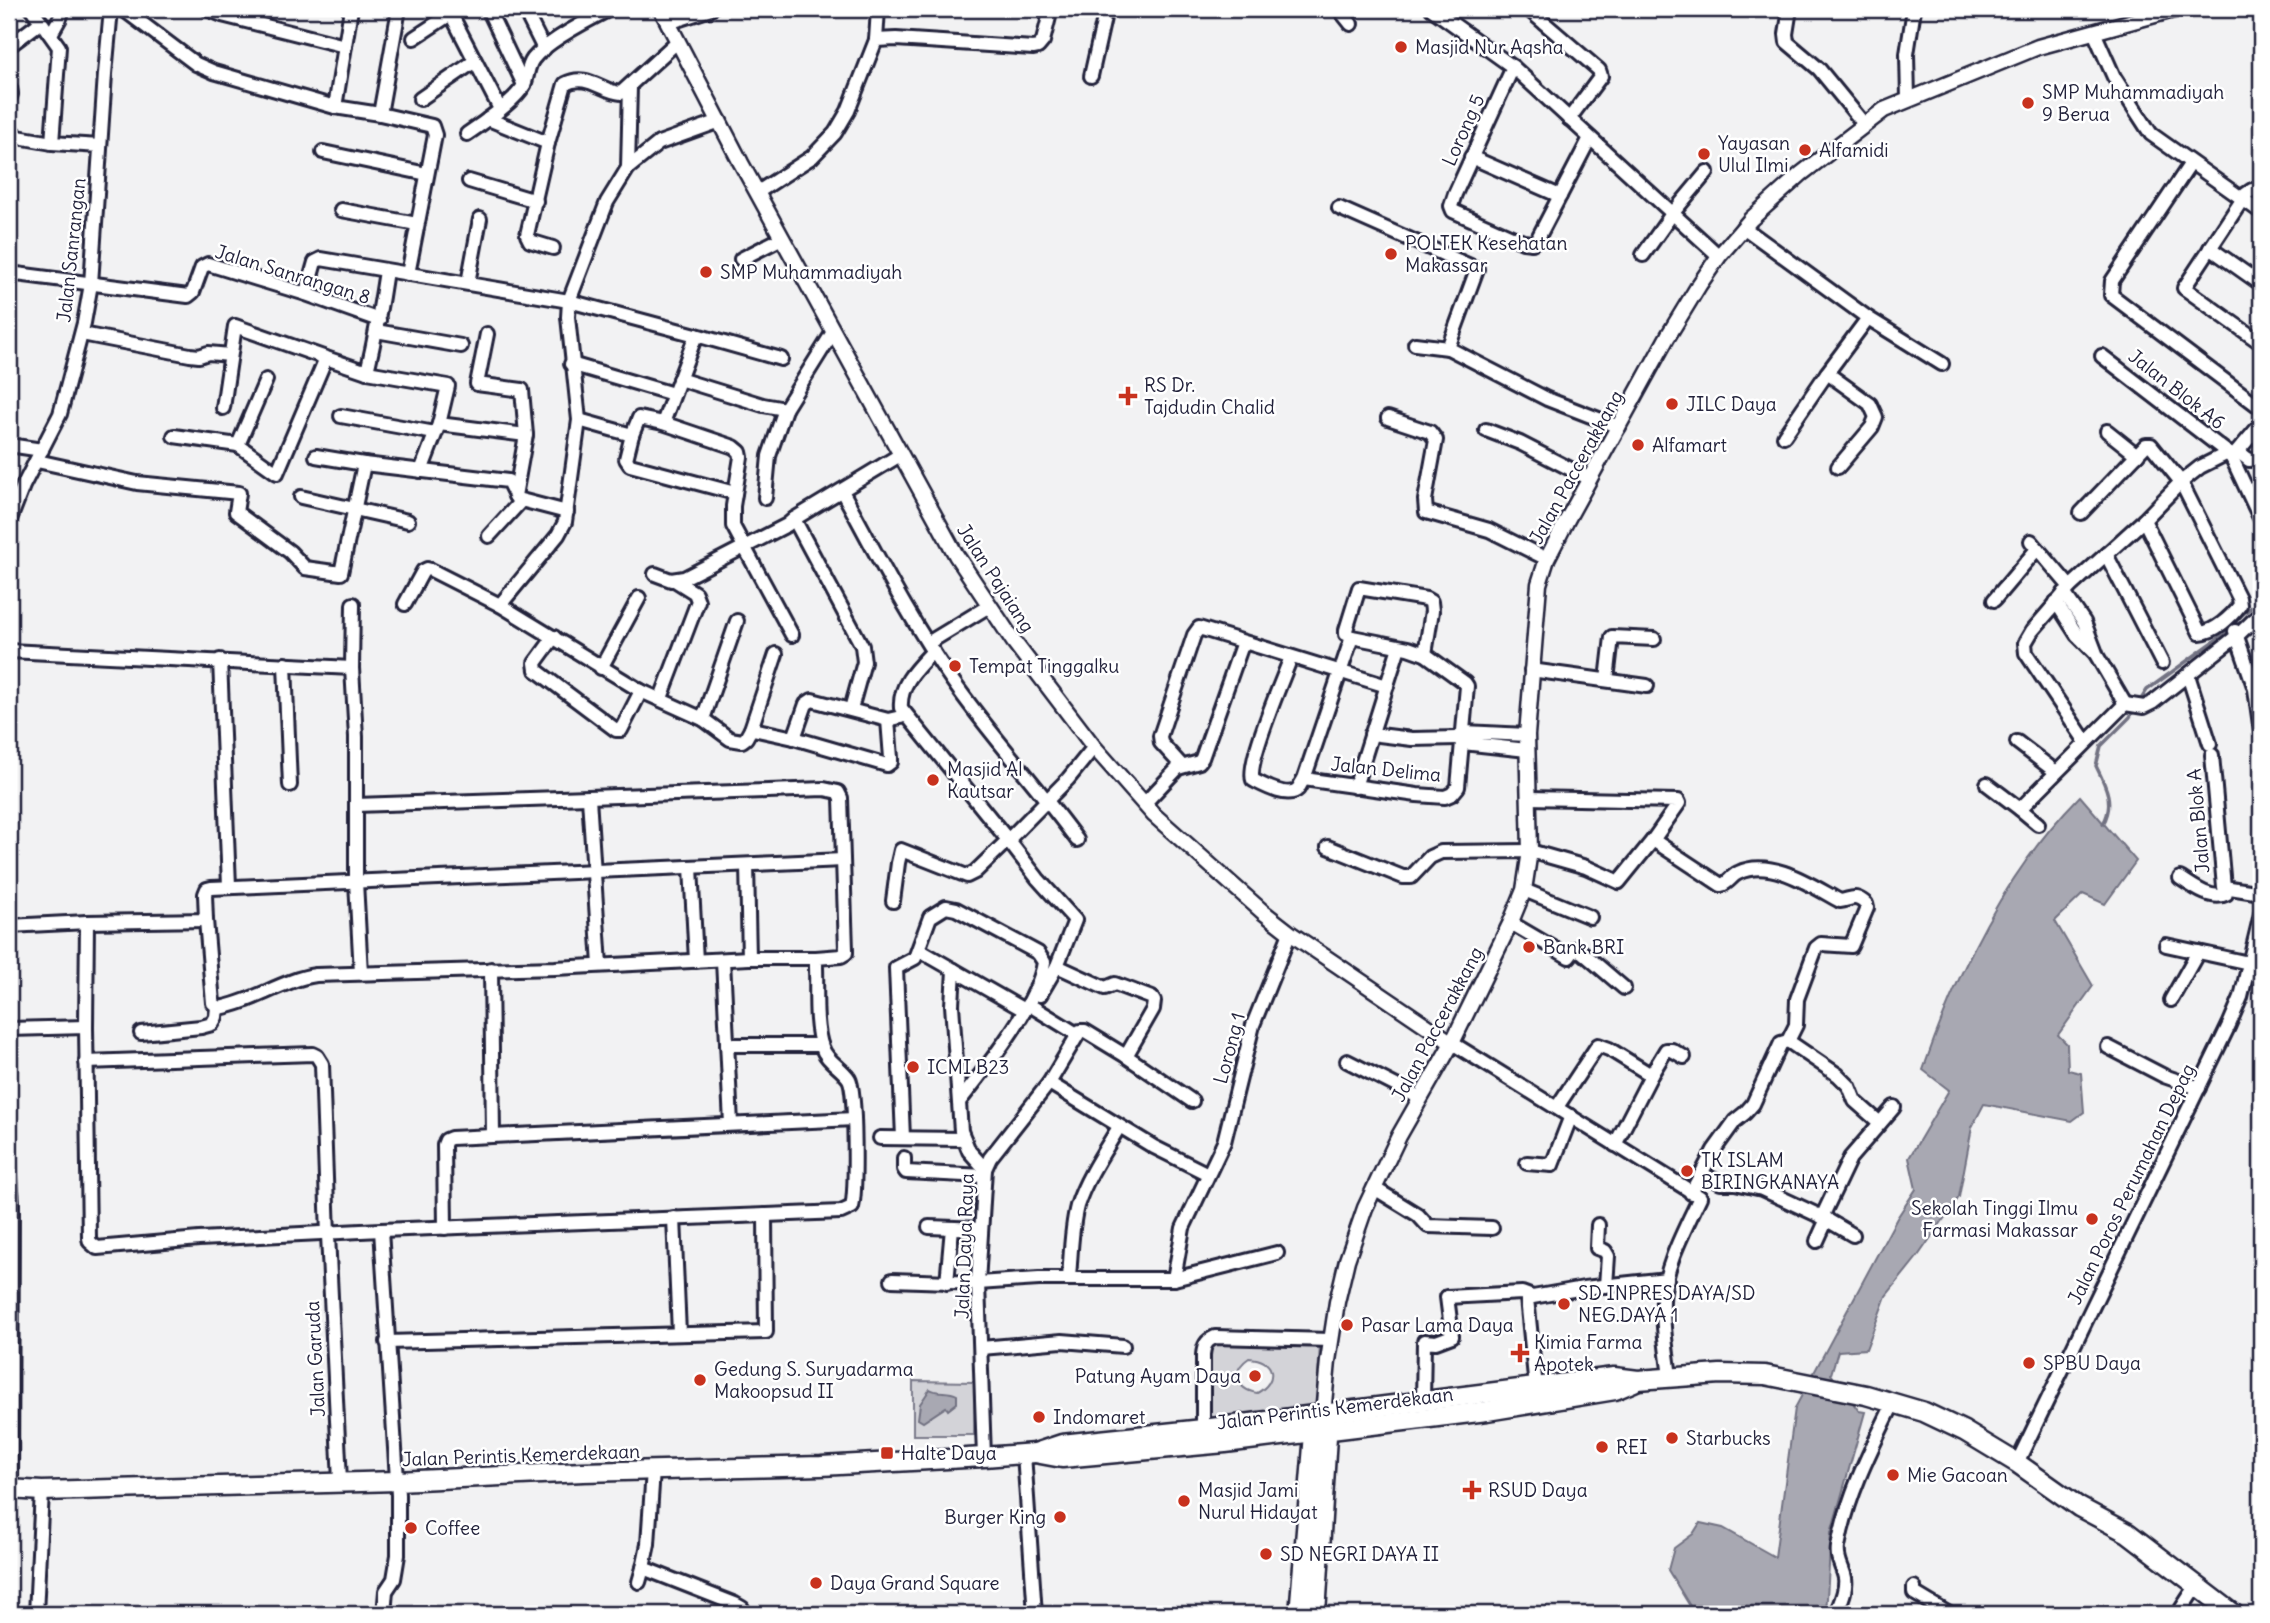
<svg xmlns="http://www.w3.org/2000/svg" width="2270" height="1623" font-family="Delius,sans-serif">
	<style>
		.green { fill: #d3d3d8; stroke: #7a7a8a; stroke-width: 2; fill-rule: evenodd }
		.water { fill: #a8a8b2; stroke: #727282; stroke-width: 2 }
		.lines { fill: none; stroke-linecap: round; stroke-linejoin: round }
		.stream { stroke: #727282; stroke-width: 3.5 }
		.minor-casing { stroke: #22223b; stroke-width: 18 }
		.major-casing { stroke: #22223b; stroke-width: 19 }
		.highway-casing { stroke: #22223b; stroke-width: 23 }
		.minor { stroke: #fff; stroke-width: 12 }
		.major { stroke: #fff; stroke-width: 14 }
		.highway { stroke: #fff; stroke-width: 18 }
		.poi-dot { fill: #c8321e; stroke: #fff; stroke-width: 2.5 }
		.labels { text-anchor: middle; dominant-baseline: central; stroke-width: 5; stroke-linejoin: round; paint-order: stroke }
		.poi-label { font-size: 19px; fill: #22223b; stroke: #fff; text-anchor: start }
		.street-label { font-size: 19px; fill: #22223b; stroke: #fff }
	</style>
	<rect width="100%" height="100%" fill="#f2f2f3"/>
	<filter id="ink" filterUnits="userSpaceOnUse"><feTurbulence type="fractalNoise" baseFrequency=".0143" numOctaves="2"/><feDisplacementMap in="SourceGraphic" scale="14" xChannelSelector="R" yChannelSelector="G"/><feConvolveMatrix kernelMatrix="1 2 1 2 8 2 1 2 1" color-interpolation-filters="sRGB"/></filter>
	<g filter="url(#ink)">
		<g class="green">
			<path d="M1211,1341L1320,1345L1316,1405L1210,1418ZM1249,1358C1275,1359 1279,1381 1257,1393C1235,1389 1231,1370 1249,1358Z"/>
			<polygon points="913,1381 975,1382 974,1435 913,1435"/>
		</g>
		<g class="water">
			<path d="M2080,796L2136,861L2105,904L2083,894L2055,921L2093,986L2058,1035L2067,1044L2068,1070L2081,1073L2084,1112L2072,1121L1984,1104L1972,1127L1959,1197L1918,1256L1886,1296L1866,1349L1838,1351L1831,1374L1859,1411L1865,1412L1831,1533L1826,1614H1699L1693,1611L1668,1570L1674,1548L1693,1534L1700,1523L1723,1528L1775,1557L1795,1408L1897,1218L1916,1189L1909,1158L1949,1090L1923,1070C1957,971 2005,872 2080,796Z"/>
			<path d="M930,1389C938,1394 948,1390 957,1395V1403L948,1410L946,1407L923,1422L918,1419L920,1404Z"/>
		</g>
		<g class="lines">
			<g class="stream">
				<polyline points="2138,704 2147,690 2227,632 2241,616 2261,599"/>
				<path d="M2103,824C2115,803 2106,786 2096,766L2101,746L2130,717L2134,710"/>
			</g>
			<g class="minor-casing">
				<g id="minor">
					<polyline points="32,9 59,47 52,143 100,146"/>
					<polyline points="123,9 196,64 214,72 335,107 380,114 432,126 435,135 408,274"/>
					<polyline points="207,9 222,15 345,46"/>
					<polyline points="488,9 524,85"/>
					<polyline points="524,9 544,49"/>
					<polyline points="1339,9 1351,24"/>
					<polyline points="1432,9 1513,67 1719,256"/>
					<polyline points="1528,9 1599,70 1601,76 1598,80 1569,119"/>
					<polyline points="1790,9 1786,34 1787,42 1819,69 1864,124"/>
					<polyline points="668,23 711,9"/>
					<polyline points="2094,32 2114,77 2151,134 2261,212"/>
					<polyline points="51,34 60,18 63,9"/>
					<polyline points="414,38 449,15 452,16 500,109"/>
					<polyline points="876,40 878,9"/>
					<polyline points="9,46 41,22"/>
					<polyline points="1513,67 1455,194 1451,206 1453,211 1523,242 1532,243 1537,240 1590,138"/>
					<polyline points="1091,76 1106,9"/>
					<polyline points="9,99 11,94 10,88"/>
					<polyline points="420,99 475,61"/>
					<polyline points="1908,99 1907,54 1914,9"/>
					<polyline points="335,107 351,9"/>
					<polyline points="380,114 399,9"/>
					<polyline points="488,119 548,143"/>
					<polyline points="9,128 18,137 52,143"/>
					<path d="M467,134C482,124 516,100 524,85C528,76 527,67 533,59C547,41 588,20 610,9"/>
					<polyline points="323,152 427,174"/>
					<polyline points="1471,157 1560,196"/>
					<polyline points="2191,163 2112,281 2111,295 2261,408"/>
					<polyline points="628,168 630,86"/>
					<polyline points="469,181 536,201"/>
					<polyline points="2261,188 2252,190 2246,194 2184,288 2261,343"/>
					<polyline points="758,192 812,157 835,133 848,111 876,40 896,39 1033,48 1038,47 1043,41 1051,9"/>
					<polyline points="1339,208 1477,269 1448,348 1547,399 1619,427"/>
					<polyline points="341,210 417,224"/>
					<polyline points="1743,227 1868,318 1942,364"/>
					<path d="M553,248L530,241L527,235L548,143L565,84C587,72 602,92 621,93L678,41"/>
					<polyline points="2210,248 2261,284"/>
					<polyline points="1643,255 1672,214 1707,172"/>
					<polyline points="741,259 782,238"/>
					<polyline points="9,273 188,296 193,292 202,267 208,264 306,294 379,320"/>
					<polyline points="468,283 480,219"/>
					<polyline points="306,294 315,262 321,259 569,301 696,335"/>
					<polyline points="376,331 461,346"/>
					<polyline points="82,334 190,355 199,356 208,353 230,355"/>
					<polyline points="487,334 477,384 522,390 526,435"/>
					<polyline points="1415,344 1448,348"/>
					<polyline points="2102,356 2228,453"/>
					<polyline points="781,359 696,335 663,423 734,447 740,452 741,457 733,506 733,526 792,635"/>
					<polyline points="571,364 673,394"/>
					<polyline points="367,372 448,386 439,424 421,471"/>
					<polyline points="1827,373 1870,404 1876,417 1872,427 1838,467"/>
					<polyline points="679,379 763,405 785,409 833,332"/>
					<path d="M266,380L238,445L277,473L326,358L367,372C375,338 381,305 386,271"/>
					<polyline points="223,408 235,326 326,358"/>
					<polyline points="341,416 435,433"/>
					<polyline points="1388,418 1430,432 1436,440 1425,500 1426,512 1489,530 1547,559"/>
					<polyline points="579,420 632,435 626,459 630,465 735,493"/>
					<polyline points="439,424 526,435 515,496"/>
					<polyline points="1486,430 1520,443 1590,479"/>
					<polyline points="2107,431 2137,455"/>
					<polyline points="632,435 639,418 663,423"/>
					<polyline points="174,436 238,445"/>
					<polyline points="1784,436 1827,373 1868,318"/>
					<polyline points="9,445 42,450"/>
					<polyline points="2239,452 2249,460 2261,459"/>
					<polyline points="316,456 364,464"/>
					<polyline points="2232,458 2261,520"/>
					<polyline points="2232,458 2261,424"/>
					<polyline points="37,461 137,483 239,493 236,512 290,552 305,568 341,573 364,464 508,481 517,499 567,512"/>
					<path d="M842,491C877,555 910,621 952,680C990,735 1037,785 1077,840"/>
					<polyline points="301,497 408,521"/>
					<polyline points="765,498 769,456 785,409"/>
					<path d="M2081,513L2146,445H2151L2181,482L2239,598L2240,605C2231,617 2215,632 2200,633L2144,520"/>
					<polyline points="794,519 862,646 864,662 851,709"/>
					<polyline points="9,522 23,486 60,414 84,323 91,284 105,74 111,9"/>
					<polyline points="489,536 521,501"/>
					<polyline points="2031,541 2070,587"/>
					<polyline points="2106,554 2162,663"/>
					<polyline points="655,574 671,580 684,578 787,525 794,519 900,455"/>
					<polyline points="2064,593 2084,622 2097,656 2125,704"/>
					<polyline points="1994,600 2037,549"/>
					<polyline points="2056,602 2077,635 2095,653"/>
					<polyline points="353,604 352,668 356,737 356,882 361,973"/>
					<polyline points="405,604 423,571 427,569 431,570 500,605 641,691 703,719 730,739 742,741 746,738 751,729 753,729 794,738 806,704 812,700 888,720 905,716"/>
					<polyline points="500,605 558,535 565,522 579,420 568,317 569,301 584,262 607,202 628,168 659,143 720,121"/>
					<polyline points="2235,631 2255,689 2261,732"/>
					<polyline points="554,637 535,663 536,670 616,730 621,730 641,691"/>
					<polyline points="928,643 989,606"/>
					<polyline points="9,651 352,668"/>
					<path d="M1291,657C1283,679 1246,763 1253,780C1263,785 1288,799 1298,789C1298,789 1303,780 1304,779L1352,637L1346,634V630L1359,588L1426,599L1431,602L1432,611L1425,654"/>
					<polyline points="220,660 229,886"/>
					<polyline points="285,664 290,785"/>
					<polyline points="601,668 639,598"/>
					<polyline points="1531,670 1647,686"/>
					<polyline points="2188,675 2210,744"/>
					<polyline points="1607,680 1612,637 1654,639"/>
					<polyline points="661,698 698,601 695,593 676,581"/>
					<polyline points="703,719 737,621"/>
					<polyline points="751,729 776,654"/>
					<polyline points="1371,734 1412,739 1458,738"/>
					<polyline points="1527,735 1464,732 1458,738 1463,743 1527,750"/>
					<polyline points="794,738 887,765 891,762 891,758 888,720"/>
					<polyline points="2017,742 2056,772"/>
					<polyline points="2086,742 2026,653 2025,643 2032,631 2070,587 2144,520 2181,482 2200,467 2228,453 2232,458"/>
					<polyline points="2212,755 2224,887 2261,893"/>
					<polyline points="1182,766 1161,743 1160,736 1194,635 1199,628 1387,686"/>
					<polyline points="1304,779 1417,795 1445,797 1452,794 1458,787 1467,686 1465,683 1425,654 1408,648 1352,637"/>
					<polyline points="1987,784 2020,809 2125,704 2144,707 2152,703 2237,636 2261,613"/>
					<polyline points="1355,787 1399,647"/>
					<polyline points="589,798 600,965"/>
					<polyline points="1144,804 1178,768 1199,762 1202,758 1243,642"/>
					<polyline points="2020,809 2038,824"/>
					<path d="M1653,840L1721,885C1729,883 1731,876 1738,873C1771,857 1812,886 1840,901C1851,900 1854,893 1866,904L1867,908L1851,946L1821,944L1816,948L1797,999L1796,1025L1788,1041L1781,1043L1753,1104L1745,1113L1735,1121L1714,1150L1691,1193"/>
					<polyline points="1328,847 1403,877 1411,877 1430,857 1441,852 1530,851 1586,867 1619,882 1653,840 1679,803 1678,801 1529,798"/>
					<polyline points="747,865 749,958"/>
					<polyline points="691,867 696,961"/>
					<path d="M2180,878C2192,886 2212,901 2226,894L2227,888"/>
					<polyline points="1524,890 1590,917"/>
					<path d="M893,901L898,863L901,850L967,876L975,872L1008,840L901,708C899,684 918,667 933,651"/>
					<path d="M206,920L213,1003L219,1008C254,1002 282,980 316,975L555,968L749,958H816"/>
					<polyline points="87,922 206,920 205,894 207,889 211,888 843,860"/>
					<polyline points="1511,923 1569,957 1575,949 1582,952 1624,988"/>
					<polyline points="9,926 87,922 86,1027"/>
					<polyline points="2166,945 2249,963"/>
					<polyline points="919,950 1024,1010"/>
					<polyline points="723,960 731,1124"/>
					<polyline points="1057,966 1105,988 1115,984 1152,998 1154,1001 1153,1009 1126,1056"/>
					<polyline points="491,969 493,1135"/>
					<polyline points="954,970 952,1005 961,1131 969,1151 985,1169"/>
					<polyline points="1040,995 1057,966 1075,920 1038,879 1008,840 1068,779 1094,747"/>
					<polyline points="2171,1000 2198,952"/>
					<polyline points="1028,1004 1077,1034"/>
					<path d="M9,1029L86,1027L89,1238L90,1242L97,1248L199,1239L381,1230L841,1212L852,1207C856,1191 856,1091 849,1079C841,1067 826,1061 822,1047C814,1024 817,991 816,967V958L841,956L846,953V950L841,798L838,792L824,789L356,805"/>
					<polyline points="141,1033 201,1027 212,1024 216,1017 217,1007"/>
					<polyline points="1788,1041 1838,1075 1849,1086 1855,1101 1880,1123"/>
					<path d="M1452,1043L1700,1197C1685,1229 1665,1265 1663,1300C1662,1325 1667,1352 1670,1377"/>
					<polyline points="727,1045 821,1045"/>
					<polyline points="2108,1047 2164,1076 2199,1088"/>
					<polyline points="1347,1061 1420,1098"/>
					<polyline points="86,1062 313,1054 317,1056 322,1064 328,1235 340,1481"/>
					<polyline points="1049,1083 1154,1147 1208,1174"/>
					<polyline points="1557,1107 1598,1045 1609,1049 1651,1075"/>
					<polyline points="880,1138 964,1139"/>
					<path d="M903,1138L896,968L915,958L930,917L946,907L956,909L1038,953L1044,962C1039,1003 985,1069 959,1102"/>
					<polyline points="1615,1145 1651,1075 1666,1050 1672,1050 1684,1057"/>
					<polyline points="904,1158 904,1169 906,1172 984,1176"/>
					<polyline points="9,1160 12,1204 11,1489"/>
					<polyline points="1527,1163 1552,1165 1571,1116"/>
					<polyline points="1701,1174 1721,1183 1735,1183 1762,1189 1822,1217 1853,1235"/>
					<polyline points="1374,1188 1418,1215 1428,1226 1492,1228"/>
					<polyline points="1822,1217 1850,1158 1894,1107"/>
					<polyline points="674,1218 679,1333"/>
					<polyline points="1598,1225 1597,1248 1605,1251 1608,1256 1606,1286"/>
					<polyline points="929,1227 981,1229"/>
					<polyline points="445,1228 444,1145 446,1140 451,1138 854,1119"/>
					<polyline points="381,1230 398,1495 398,1555 394,1579 386,1591 384,1614"/>
					<polyline points="1817,1241 1827,1219"/>
					<path d="M1069,1278C1071,1254 1071,1229 1077,1206C1086,1178 1104,1152 1119,1127"/>
					<polyline points="1174,1279 1183,1228 1224,1142 1253,1025 1290,933"/>
					<polyline points="892,1280 978,1283 1039,1279 1174,1279 1277,1253"/>
					<polyline points="947,1283 952,1228"/>
					<polyline points="387,1342 766,1332 765,1215"/>
					<polyline points="981,1348 1062,1341 1123,1346"/>
					<polyline points="1536,1388 1527,1298 1584,1288 1667,1279"/>
					<polyline points="1423,1402 1424,1341 1436,1342 1452,1336 1447,1297 1522,1293 1530,1296"/>
					<path d="M1203,1429V1355C1204,1345 1206,1341 1215,1337L1331,1340"/>
					<polyline points="1024,1454 1035,1614"/>
					<polyline points="984,1457 978,1283 985,1169 990,1158 1049,1083 1080,1031 1085,1031 1126,1056 1192,1101"/>
					<polyline points="2017,1463 2229,1025 2241,997 2261,914"/>
					<polyline points="653,1470 648,1544 643,1568 735,1604 742,1608 745,1614"/>
					<polyline points="639,1582 643,1568"/>
					<polyline points="1914,1587 1914,1593 1949,1614"/>
					<polyline points="36,1614 42,1491"/>
					<path d="M1836,1614C1840,1603 1847,1590 1845,1578C1843,1567 1836,1560 1838,1547C1847,1496 1871,1449 1894,1402"/>
					<polyline points="2178,1614 2191,1594"/>
				</g>
			</g>
			<g class="major-casing">
				<g id="major">
					<polyline points="661,9 741,163 956,555 1014,642 1094,747 1154,815 1263,912 1290,933 1452,1043"/>
					<polyline points="1323,1414 1328,1361 1337,1302 1347,1260 1365,1208 1399,1136 1452,1043 1510,924 1524,890 1530,851 1527,735 1539,584 1547,559 1567,520 1668,336 1699,285 1719,256 1751,219 1801,174 1884,110 2038,47 2177,9"/>
				</g>
			</g>
			<g class="highway-casing">
				<g id="highway">
					<polyline points="1035,1453 1062,1458 1225,1443 1487,1411 1615,1390 1634,1382"/>
					<polyline points="9,1489 42,1491 397,1481 583,1472 821,1466 984,1457 1035,1453 1062,1444 1203,1429 1614,1377 1638,1380 1720,1374 1765,1375 1866,1395 1924,1412 1964,1431 2017,1463 2079,1507 2128,1533 2234,1614"/>
					<polyline points="1299,1614 1315,1422"/>
					<polyline points="1316,1614 1328,1420"/>
				</g>
			</g>
			<use href="#minor" class="minor"/>
			<use href="#major" class="major"/>
			<use href="#highway" class="highway"/>
		</g>
	</g>
	<g class="poi-dot">
		<circle cx="1401" cy="47" r="7"/>
		<circle cx="2028" cy="103" r="7"/>
		<circle cx="1805" cy="150" r="7"/>
		<circle cx="1704" cy="154" r="7"/>
		<circle cx="1391" cy="254" r="7"/>
		<circle cx="706" cy="272" r="7"/>
		<path d="M1124.5 385.5h7v7h7v7h-7v7h-7v-7h-7v-7h7z"/>
		<circle cx="1672" cy="404" r="7"/>
		<circle cx="1638" cy="445" r="7"/>
		<circle cx="955" cy="666" r="7"/>
		<circle cx="933" cy="780" r="7"/>
		<circle cx="1529" cy="947" r="7"/>
		<circle cx="913" cy="1067" r="7"/>
		<circle cx="1687" cy="1171" r="7"/>
		<circle cx="2092" cy="1219" r="7"/>
		<circle cx="1564" cy="1304" r="7"/>
		<circle cx="1347" cy="1325" r="7"/>
		<path d="M1516.5 1342.5h7v7h7v7h-7v7h-7v-7h-7v-7h7z"/>
		<circle cx="2029" cy="1363" r="7"/>
		<circle cx="1255" cy="1376" r="7"/>
		<circle cx="700" cy="1380" r="7"/>
		<circle cx="1039" cy="1417" r="7"/>
		<circle cx="1672" cy="1438" r="7"/>
		<circle cx="1602" cy="1447" r="7"/>
		<rect x="880" y="1446" width="14" height="14" rx="3.5"/>
		<circle cx="1893" cy="1475" r="7"/>
		<path d="M1468.5 1479.5h7v7h7v7h-7v7h-7v-7h-7v-7h7z"/>
		<circle cx="1184" cy="1501" r="7"/>
		<circle cx="1060" cy="1517" r="7"/>
		<circle cx="411" cy="1528" r="7"/>
		<circle cx="1266" cy="1554" r="7"/>
		<circle cx="816" cy="1583" r="7"/>
	</g>
	<g class="labels">
		<g class="poi-label">
			<text x="1415" y="47">Masjid Nur Aqsha</text>
			<text x="2042" y="92">SMP Muhammadiyah<tspan x="2042" dy="22">9 Berua</tspan></text>
			<text x="1718" y="143">Yayasan<tspan x="1718" dy="22">Ulul Ilmi</tspan></text>
			<text x="1819" y="150">Alfamidi</text>
			<text x="1405" y="243">POLTEK Kesehatan<tspan x="1405" dy="22">Makassar</tspan></text>
			<text x="720" y="272">SMP Muhammadiyah</text>
			<text x="1144" y="385">RS Dr.<tspan x="1144" dy="22">Tajdudin Chalid</tspan></text>
			<text x="1686" y="404">JILC Daya</text>
			<text x="1652" y="445">Alfamart</text>
			<text x="969" y="666">Tempat Tinggalku</text>
			<text x="947" y="769">Masjid Al<tspan x="947" dy="22">Kautsar</tspan></text>
			<text x="1543" y="947">Bank BRI</text>
			<text x="927" y="1067">ICMI B23</text>
			<text x="1701" y="1160">TK ISLAM<tspan x="1701" dy="22">BIRINGKANAYA</tspan></text>
			<text x="2078" y="1208" text-anchor="end">Sekolah Tinggi Ilmu<tspan x="2078" dy="22">Farmasi Makassar</tspan></text>
			<text x="1578" y="1293">SD INPRES DAYA/SD<tspan x="1578" dy="22">NEG.DAYA 1</tspan></text>
			<text x="1361" y="1325">Pasar Lama Daya</text>
			<text x="1534" y="1342">Kimia Farma<tspan x="1534" dy="22">Apotek</tspan></text>
			<text x="2043" y="1363">SPBU Daya</text>
			<text x="714" y="1369">Gedung S. Suryadarma<tspan x="714" dy="22">Makoopsud II</tspan></text>
			<text x="1241" y="1376" text-anchor="end">Patung Ayam Daya</text>
			<text x="1053" y="1417">Indomaret</text>
			<text x="1686" y="1438">Starbucks</text>
			<text x="1616" y="1447">REI</text>
			<text x="901" y="1453">Halte Daya</text>
			<text x="1907" y="1475">Mie Gacoan</text>
			<text x="1198" y="1490">Masjid Jami<tspan x="1198" dy="22">Nurul Hidayat</tspan></text>
			<text x="1488" y="1490">RSUD Daya</text>
			<text x="1046" y="1517" text-anchor="end">Burger King</text>
			<text x="425" y="1528">Coffee</text>
			<text x="1280" y="1554">SD NEGRI DAYA II</text>
			<text x="830" y="1583">Daya Grand Square</text>
		</g>
		<g class="street-label">
			<text transform="translate(1463 130) rotate(-66)">Lorong 5</text>
			<text transform="translate(71 250) rotate(-84)">Jalan Sanrangan</text>
			<text transform="translate(293 274) rotate(17)">Jalan Sanrangan 8</text>
			<text transform="translate(2177 389) rotate(38)">Jalan Blok A6</text>
			<text transform="translate(1576 467) rotate(-61)">Jalan Paccerakkang</text>
			<text transform="translate(996 578) rotate(57)">Jalan Pajaiang</text>
			<text transform="translate(1386 769) rotate(6)">Jalan Delima</text>
			<text transform="translate(2198 821) rotate(-95)">Jalan Blok A</text>
			<text transform="translate(1437 1024) rotate(-62)">Jalan Paccerakkang</text>
			<text transform="translate(1229 1048) rotate(-75)">Lorong 1</text>
			<text transform="translate(2131 1184) rotate(-64)">Jalan Poros Perumahan Depag</text>
			<text transform="translate(964 1246) rotate(-88)">Jalan Daya Raya</text>
			<text transform="translate(315 1359) rotate(-93)">Jalan Garuda</text>
			<text transform="translate(1335 1408) rotate(-7)">Jalan Perintis Kemerdekaan</text>
			<text transform="translate(521 1455) rotate(-2)">Jalan Perintis Kemerdekaan</text>
		</g>
	</g>
	<rect width="2270" height="1623" fill="none" stroke="#fff" stroke-width="35"/>
	<rect x="18" y="18" width="2235" height="1588" fill="none" stroke="#22223b" stroke-width="2.5" filter="url(#ink)"/>
</svg>
